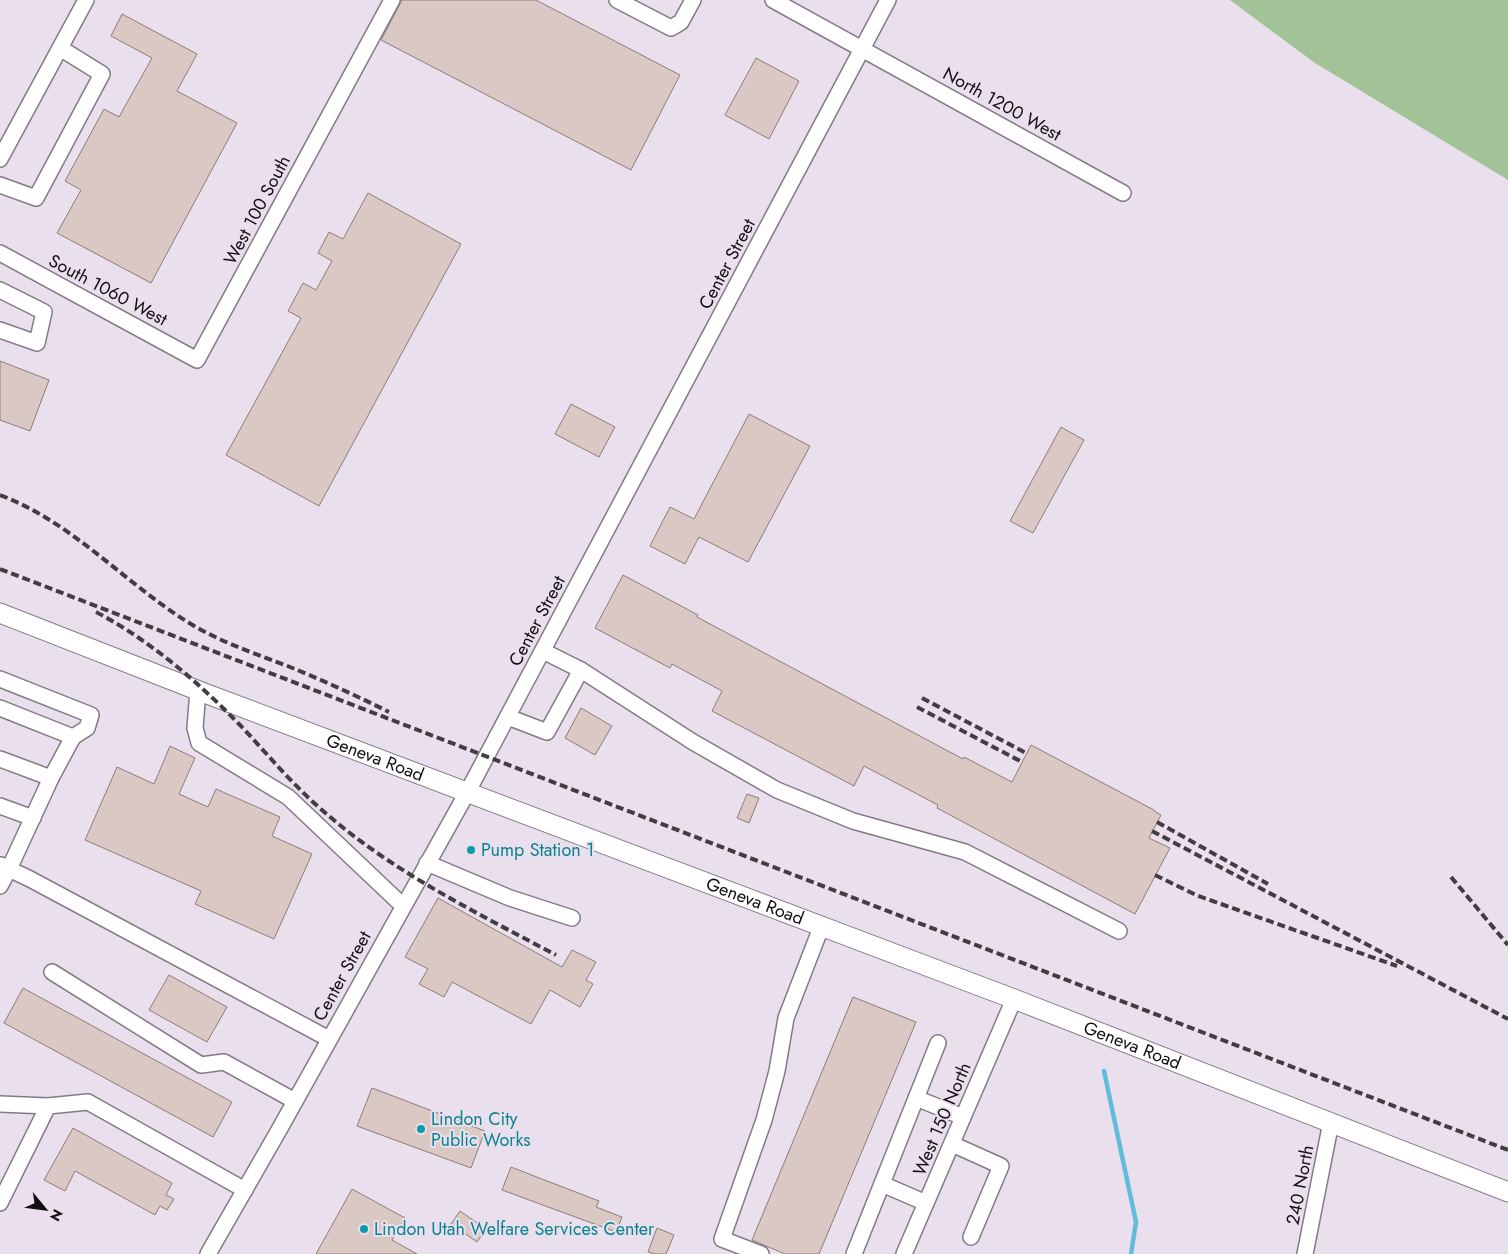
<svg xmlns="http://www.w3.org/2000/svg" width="1508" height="1254" font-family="Jost,sans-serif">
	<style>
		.green { fill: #a1c397 }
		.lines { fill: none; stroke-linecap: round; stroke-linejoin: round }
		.stream { stroke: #61bbda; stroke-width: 4.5 }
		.building { fill: #dac8c4; stroke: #8d7c78 }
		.minor-casing { stroke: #837a86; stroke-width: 18 }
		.major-casing { stroke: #837a86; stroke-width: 21 }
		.minor { stroke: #fff; stroke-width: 15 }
		.major { stroke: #fff; stroke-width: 19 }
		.rail { stroke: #423d43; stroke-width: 4; stroke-dasharray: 8 4; stroke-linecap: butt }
		.culture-dot { fill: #0f9aa8; stroke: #eae0ed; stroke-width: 2 }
		.labels { text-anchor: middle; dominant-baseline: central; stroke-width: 4; stroke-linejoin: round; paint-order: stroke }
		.street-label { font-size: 18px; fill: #120f13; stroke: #eae0ed }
		.culture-label { font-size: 18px; fill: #0d838f; stroke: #eae0ed; text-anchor: start }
	</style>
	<rect width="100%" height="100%" fill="#eae0ed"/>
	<polygon class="green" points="1230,0 1508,0 1508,180 1315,63"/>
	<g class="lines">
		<polyline class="stream" points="1104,1071 1136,1222 1131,1254"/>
	</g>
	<g class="building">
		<polygon points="402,0 536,0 680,75 631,170 381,40"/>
		<polygon points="122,14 197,54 177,91 237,123 151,283 57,233 81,190 65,181 104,109 119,117 152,58 111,36"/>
		<polygon points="756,58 799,81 769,139 725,115"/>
		<polygon points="368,193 461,244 319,506 226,455 301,318 288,311 303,283 316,290 332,261 318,253 329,232 343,239"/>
		<polygon points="0,361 49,380 30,431 0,420"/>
		<polygon points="571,404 615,427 599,457 555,434"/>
		<polygon points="749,414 810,446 748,562 699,537 685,564 650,546 670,507 694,519"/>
		<polygon points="1061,427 1084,440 1033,533 1010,521"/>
		<polygon points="623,575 698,615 697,617 963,759 964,757 1012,782 1031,745 1154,810 1154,811 1161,815 1149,838 1170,848 1135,914 937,808 938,805 864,766 854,786 712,711 722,691 672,664 670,668 595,628"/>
		<polygon points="581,708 612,726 595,755 565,738"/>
		<polygon points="170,746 195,758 179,794 208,807 216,789 280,817 272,836 312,854 274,939 195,904 201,891 85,840 117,767 154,784"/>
		<polygon points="747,794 759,798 749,823 737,818"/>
		<polygon points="438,898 562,967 572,950 596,962 586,980 593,984 580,1007 550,990 531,1024 452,982 444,997 419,984 428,969 405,957"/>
		<polygon points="169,975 227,1007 207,1042 149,1010"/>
		<polygon points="23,988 232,1102 213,1137 4,1023"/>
		<polygon points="853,997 916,1022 819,1254 785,1254 752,1240"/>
		<polygon points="372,1088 485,1131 471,1168 357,1126"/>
		<polygon points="73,1128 172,1183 166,1195 174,1199 167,1210 160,1206 155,1215 75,1171 65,1191 44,1180"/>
		<polygon points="511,1167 599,1201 596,1207 622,1217 616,1232 502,1190"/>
		<polygon points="352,1189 405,1218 392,1240 417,1254 316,1254"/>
		<polygon points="460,1211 486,1229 477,1242 451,1224"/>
		<polygon points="657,1228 674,1235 666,1254 654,1254 648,1252"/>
	</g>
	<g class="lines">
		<g class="minor-casing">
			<g id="minor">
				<polyline points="617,0 671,28 681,22 693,0"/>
				<polyline points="773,0 1123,193"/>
				<polyline points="0,159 86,0"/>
				<polyline points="0,185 36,198 102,74 60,48"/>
				<polyline points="0,253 197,360 392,0"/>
				<polyline points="0,290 44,312 37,343 0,330"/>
				<polyline points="543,651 581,670 693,742 777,790 853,821 965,852 1119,931"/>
				<polyline points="0,679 91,715 87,728 73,737"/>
				<polyline points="198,690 195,728 199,743 288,797 403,906"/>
				<polyline points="0,708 73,737 51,778 9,869 1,865"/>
				<polyline points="508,717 547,732 581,670"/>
				<polyline points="0,759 51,778"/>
				<polyline points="0,806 33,818"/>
				<polyline points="427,863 510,898 572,918"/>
				<polyline points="0,886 9,869 30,879 329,1039"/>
				<polyline points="52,972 201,1065 224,1062 295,1101"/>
				<polyline points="916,1098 963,1117"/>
				<polyline points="0,1104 48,1106"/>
				<polyline points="952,1144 1001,1166 971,1237"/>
				<polyline points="882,1184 926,1203"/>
				<polyline points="0,1203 48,1106 88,1102 245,1190"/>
				<polyline points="208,1254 279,1130 468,791 888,0"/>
				<polyline points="761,1254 722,1239 764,1120 777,1071 786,1018 822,925"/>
				<polyline points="854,1254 938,1043"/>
				<polyline points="904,1254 1014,999"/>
				<polyline points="1305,1254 1331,1122"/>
			</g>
		</g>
		<g class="major-casing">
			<g id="major">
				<path id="s1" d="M0,613L207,694L1014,999L1508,1192"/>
			</g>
		</g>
		<use href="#minor" class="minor"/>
		<use href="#major" class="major"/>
		<g class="rail">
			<path d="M0,495C74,523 125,584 191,624C221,642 253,653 285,665C320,679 355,695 389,712"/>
			<polyline points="0,569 1508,1150"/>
			<path d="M96,612C151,641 198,682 241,726C268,755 293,785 322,810C391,871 475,912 556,955"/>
			<polyline points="922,698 1026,753"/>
			<polyline points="917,707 1022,762"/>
			<polyline points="1157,822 1268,884"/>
			<polyline points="1152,831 1508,1019"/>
			<polyline points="1155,875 1196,895 1221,904 1397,966"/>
			<polyline points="1451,877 1508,945"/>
		</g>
	</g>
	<g class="culture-dot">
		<circle cx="471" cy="850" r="5"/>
		<circle cx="421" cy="1129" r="5"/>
		<circle cx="364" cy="1229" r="5"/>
	</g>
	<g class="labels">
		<g class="street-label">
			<text transform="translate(1002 104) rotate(29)">North 1200 West</text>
			<text transform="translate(257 210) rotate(-62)">West 100 South</text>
			<text transform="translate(727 264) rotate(-62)">Center Street</text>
			<text transform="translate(108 290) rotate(28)">South 1060 West</text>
			<text transform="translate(537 621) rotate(-62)">Center Street</text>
			<text stroke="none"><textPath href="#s1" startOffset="402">Geneva Road</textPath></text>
			<text stroke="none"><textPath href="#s1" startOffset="808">Geneva Road</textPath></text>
			<text transform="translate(342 976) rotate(-61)">Center Street</text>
			<text stroke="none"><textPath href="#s1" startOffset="1212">Geneva Road</textPath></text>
			<text transform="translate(942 1119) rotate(-67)">West 150 North</text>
			<text transform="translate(1300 1185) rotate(-79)">240 North</text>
		</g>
		<g class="culture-label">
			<text x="481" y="850">Pump Station 1</text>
			<text x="431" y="1119">Lindon City<tspan x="431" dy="21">Public Works</tspan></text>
			<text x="374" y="1229">Lindon Utah Welfare Services Center</text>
		</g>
	</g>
	<g transform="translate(45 1209) rotate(119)" stroke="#eae0ed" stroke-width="4" paint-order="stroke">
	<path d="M0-4L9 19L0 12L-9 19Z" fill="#120f13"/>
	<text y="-8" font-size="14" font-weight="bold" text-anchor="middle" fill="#120f13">N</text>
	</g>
</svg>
